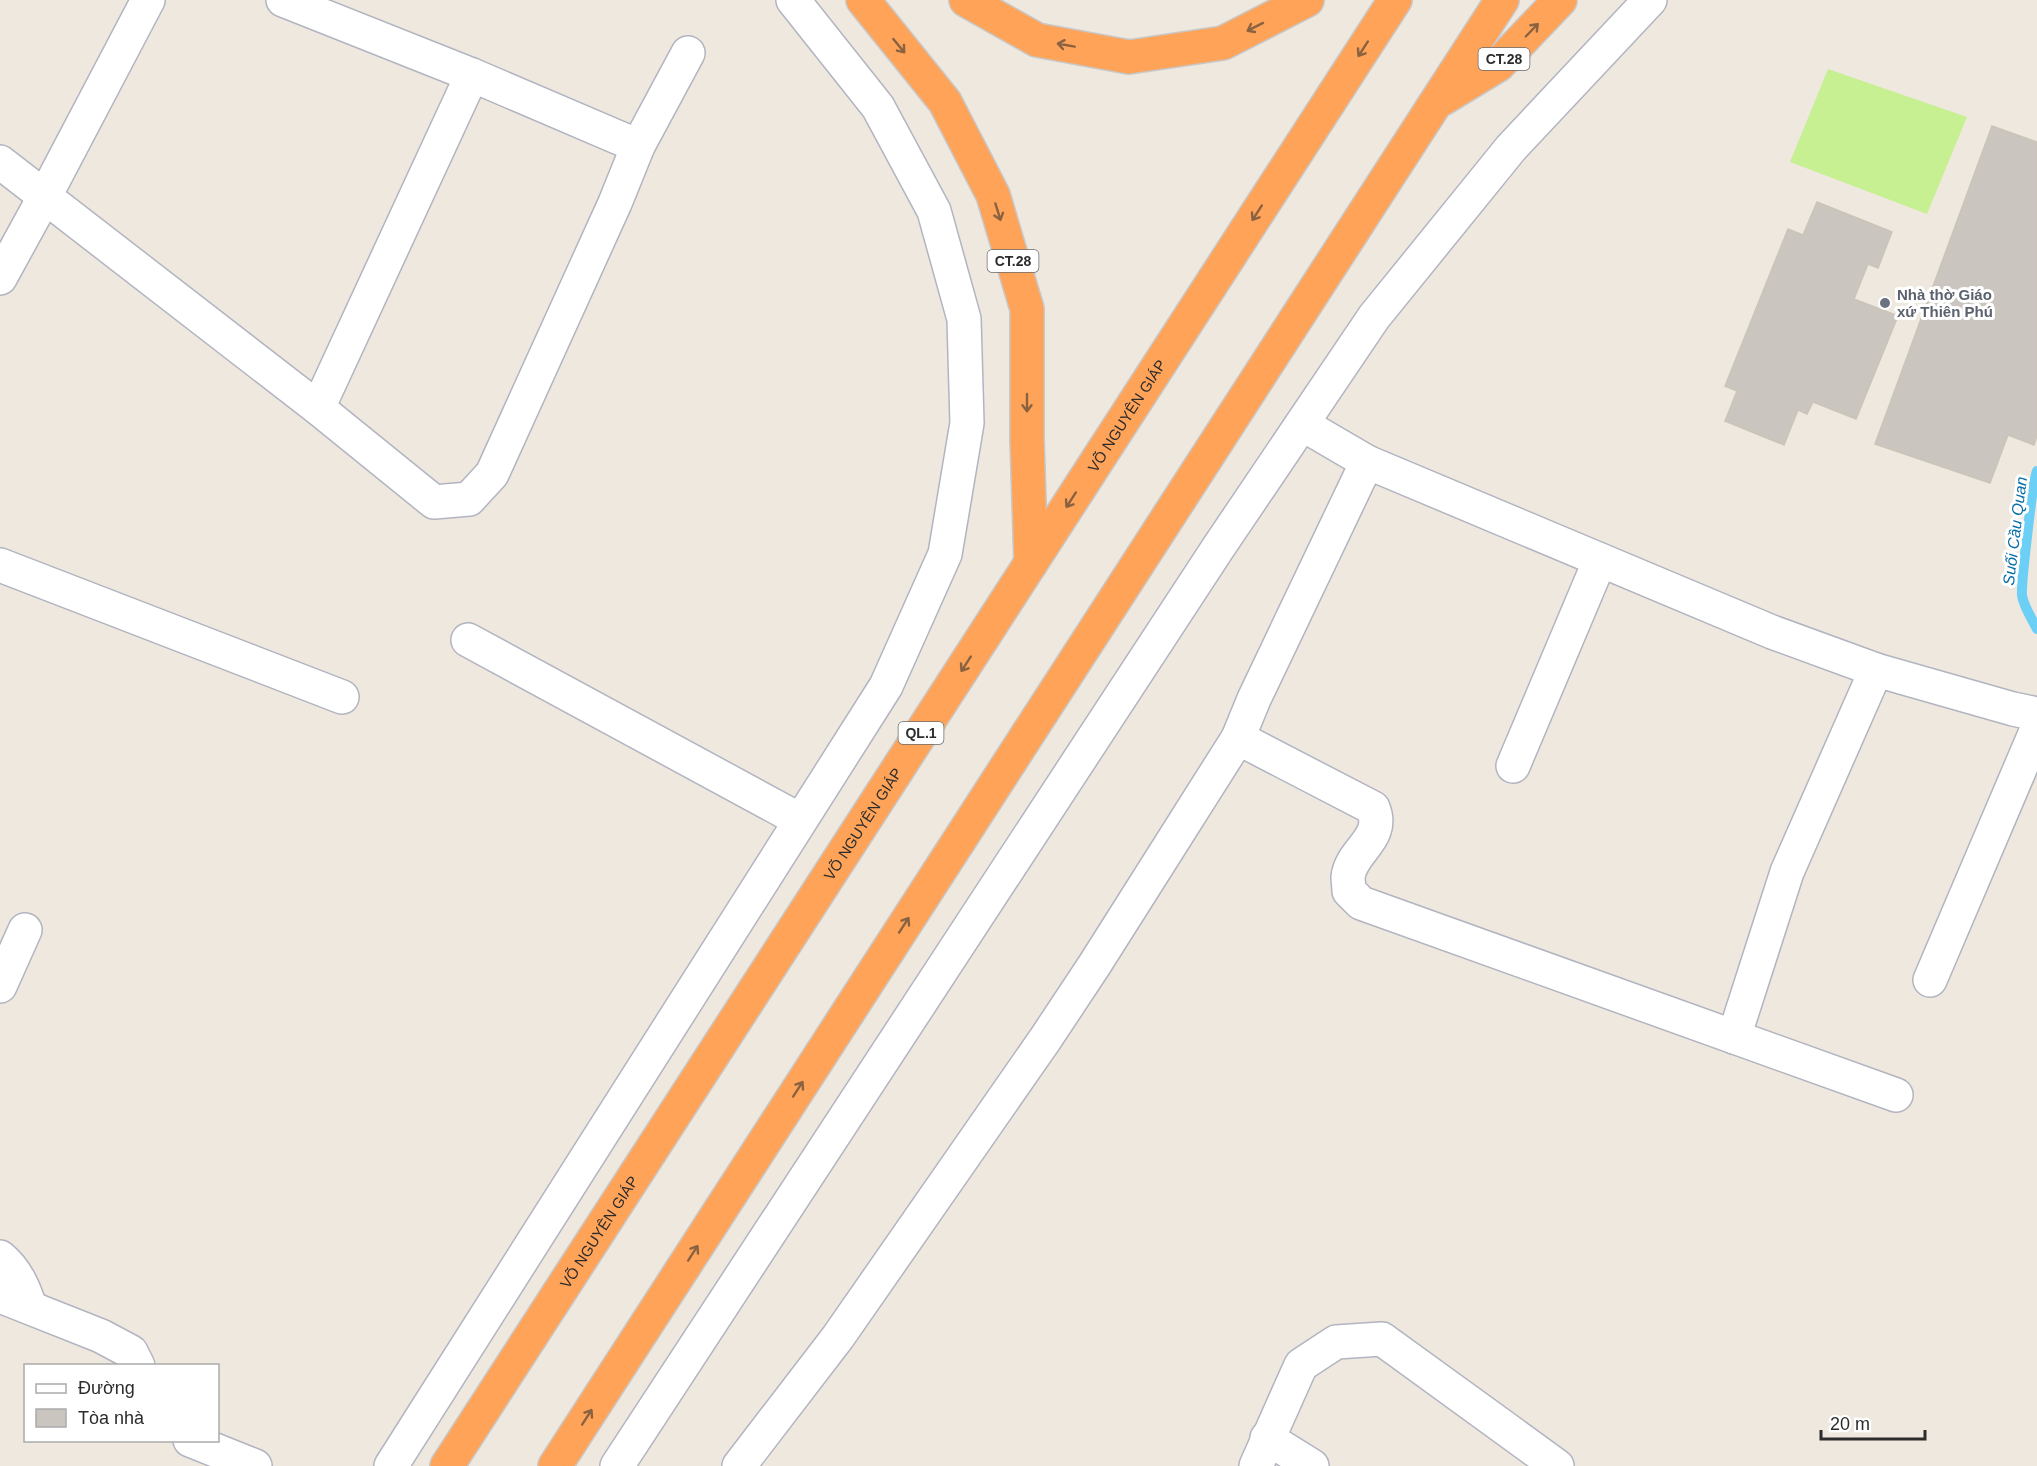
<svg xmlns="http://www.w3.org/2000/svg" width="2037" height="1466" font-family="Helvetica,sans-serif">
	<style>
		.pitch { fill: #c7f093 }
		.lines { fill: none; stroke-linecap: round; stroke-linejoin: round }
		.stream { stroke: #6ccff6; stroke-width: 10 }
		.building { fill: #cac5be; stroke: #cbc4b7; stroke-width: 1.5 }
		.minor-casing { stroke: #b2b4c1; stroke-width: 36 }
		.highway-casing { stroke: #c8c8c8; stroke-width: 36 }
		.minor { stroke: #fff; stroke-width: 33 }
		.highway { stroke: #ffa359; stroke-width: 33 }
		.oneway { stroke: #8b6240 }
		.worship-dot { fill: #6b7280; stroke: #fff; stroke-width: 2 }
		.labels { text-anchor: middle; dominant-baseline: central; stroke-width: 6; stroke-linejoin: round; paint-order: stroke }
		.shield { fill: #fff; stroke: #6b6b6b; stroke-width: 1.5 }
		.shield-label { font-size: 14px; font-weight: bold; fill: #2c2c2c }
		.worship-label { font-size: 15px; font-weight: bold; fill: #5b616d; stroke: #fff; text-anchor: start }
		.street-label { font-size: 15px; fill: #2c2c2c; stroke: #fff }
		.water-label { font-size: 16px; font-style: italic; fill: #056da8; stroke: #fff }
	</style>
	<rect width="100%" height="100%" fill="#efe8de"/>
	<polygon class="pitch" points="1828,69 1967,117 1927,214 1790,162"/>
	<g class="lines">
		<path class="stream" d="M2037,471C2033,477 2021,584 2022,595C2023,605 2032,619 2037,629"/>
	</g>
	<g class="building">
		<polygon points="1992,126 2037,142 2037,436 2034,445 2008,435 1990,483 1875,444"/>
		<polygon points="1817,202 1892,232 1878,268 1868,264 1854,299 1898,316 1856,419 1813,402 1807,414 1798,410 1784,445 1725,421 1737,391 1725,386 1788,229 1803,235"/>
	</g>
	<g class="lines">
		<g class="minor-casing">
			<g id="minor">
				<polyline points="638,146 688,53"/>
				<polyline points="0,162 318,408 434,502 469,499 492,474 615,203 638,146 472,75 283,0"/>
				<polyline points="0,278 45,196 148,0"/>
				<polyline points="318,408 472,75"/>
				<polyline points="1302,424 1367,462 1772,632 1876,670 2013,709 2037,714"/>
				<polyline points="0,565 342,697"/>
				<polyline points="468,640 800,820"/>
				<path d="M1238,738L1373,808C1386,839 1351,850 1348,877C1348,881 1349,886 1349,891L1361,903L1896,1095"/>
				<polyline points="1513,766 1600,560"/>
				<polyline points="1930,980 2037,729"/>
				<polyline points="0,986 25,930"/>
				<polyline points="1734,1037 1787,872 1876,670"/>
				<path d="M0,1257C16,1270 24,1288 30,1307"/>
				<polyline points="0,1296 101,1336 131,1352 138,1366"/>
				<polyline points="1267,1438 1312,1466"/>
				<polyline points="190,1440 255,1466"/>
				<polyline points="391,1466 886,686 945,554 967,423 964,319 934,211 878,107 793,0"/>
				<polyline points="617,1466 1218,548 1374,317 1511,148 1650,0"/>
				<polyline points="739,1466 838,1337 1046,1038 1095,964 1238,738 1254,699 1367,462"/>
				<polyline points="1256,1466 1301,1365 1336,1342 1382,1339 1557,1466"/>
			</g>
		</g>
		<g class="highway-casing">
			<g id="highway">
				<polyline points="863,0 945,102 993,195 1027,309 1027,439 1031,563"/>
				<polyline points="966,0 1037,40 1129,57 1223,43 1307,0"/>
				<polyline points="1442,99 1498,65 1560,0"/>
				<path id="s1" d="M447,1466L1395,0"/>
				<polyline points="555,1466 1502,0"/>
			</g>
		</g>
		<use href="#minor" class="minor"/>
		<use href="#highway" class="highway"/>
	</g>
	<defs><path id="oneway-shaft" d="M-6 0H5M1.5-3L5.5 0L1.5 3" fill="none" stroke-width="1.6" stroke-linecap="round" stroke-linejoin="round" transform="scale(1.5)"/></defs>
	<g class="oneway">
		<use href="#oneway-shaft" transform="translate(1255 27) rotate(153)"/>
		<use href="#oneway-shaft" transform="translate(1532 30) rotate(-46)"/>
		<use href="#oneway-shaft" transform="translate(1066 45) rotate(-170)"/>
		<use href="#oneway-shaft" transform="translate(899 46) rotate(51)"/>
		<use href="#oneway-shaft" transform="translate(1363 49) rotate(123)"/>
		<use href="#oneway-shaft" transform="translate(998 212) rotate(73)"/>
		<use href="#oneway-shaft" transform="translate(1257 213) rotate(123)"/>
		<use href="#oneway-shaft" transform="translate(1027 403) rotate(90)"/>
		<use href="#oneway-shaft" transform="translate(1071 500) rotate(123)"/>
		<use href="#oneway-shaft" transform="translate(966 664) rotate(123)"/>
		<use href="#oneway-shaft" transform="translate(904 925) rotate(-57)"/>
		<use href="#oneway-shaft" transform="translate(798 1089) rotate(-57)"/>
		<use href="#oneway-shaft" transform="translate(693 1253) rotate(-57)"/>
		<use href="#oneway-shaft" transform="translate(587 1417) rotate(-57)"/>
	</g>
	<circle class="worship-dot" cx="1885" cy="303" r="6"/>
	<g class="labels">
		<g class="shield">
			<rect x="1478.5" y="48" width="51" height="22" rx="4.5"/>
			<rect x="987.5" y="250" width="51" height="22" rx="4.5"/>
			<rect x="898.5" y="722" width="45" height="22" rx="4.5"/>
		</g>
		<g class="shield-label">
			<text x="1504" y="59">CT.28</text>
			<text x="1013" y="261">CT.28</text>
			<text x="921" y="733">QL.1</text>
		</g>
		<g class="worship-label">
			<text x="1897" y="294">Nhà thờ Giáo<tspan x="1897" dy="17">xứ Thiên Phú</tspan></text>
		</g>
		<g class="street-label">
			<text stroke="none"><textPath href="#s1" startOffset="1251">VÕ NGUYÊN GIÁP</textPath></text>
			<text stroke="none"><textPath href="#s1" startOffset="765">VÕ NGUYÊN GIÁP</textPath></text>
			<text stroke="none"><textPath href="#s1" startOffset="279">VÕ NGUYÊN GIÁP</textPath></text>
		</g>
		<g class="water-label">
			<text transform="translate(2015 531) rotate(-83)">Suối Cầu Quan</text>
		</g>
	</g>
	<rect x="24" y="1364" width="195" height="78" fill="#ffffff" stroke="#ababab" stroke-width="1.5"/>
	<rect x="36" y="1384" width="30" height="9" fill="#ffffff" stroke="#ababab" stroke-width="1.5"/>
	<text x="78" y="1394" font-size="18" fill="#2c2c2c">Đường</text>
	<rect x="36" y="1409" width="30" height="18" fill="#cac5be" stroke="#ababab" stroke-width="1.5"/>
	<text x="78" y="1424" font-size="18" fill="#2c2c2c">Tòa nhà</text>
	<path d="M1821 1430v9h104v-9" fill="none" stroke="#2c2c2c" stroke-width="3"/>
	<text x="1830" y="1430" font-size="18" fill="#2c2c2c" stroke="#ffffff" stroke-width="4.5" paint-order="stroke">20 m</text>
</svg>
